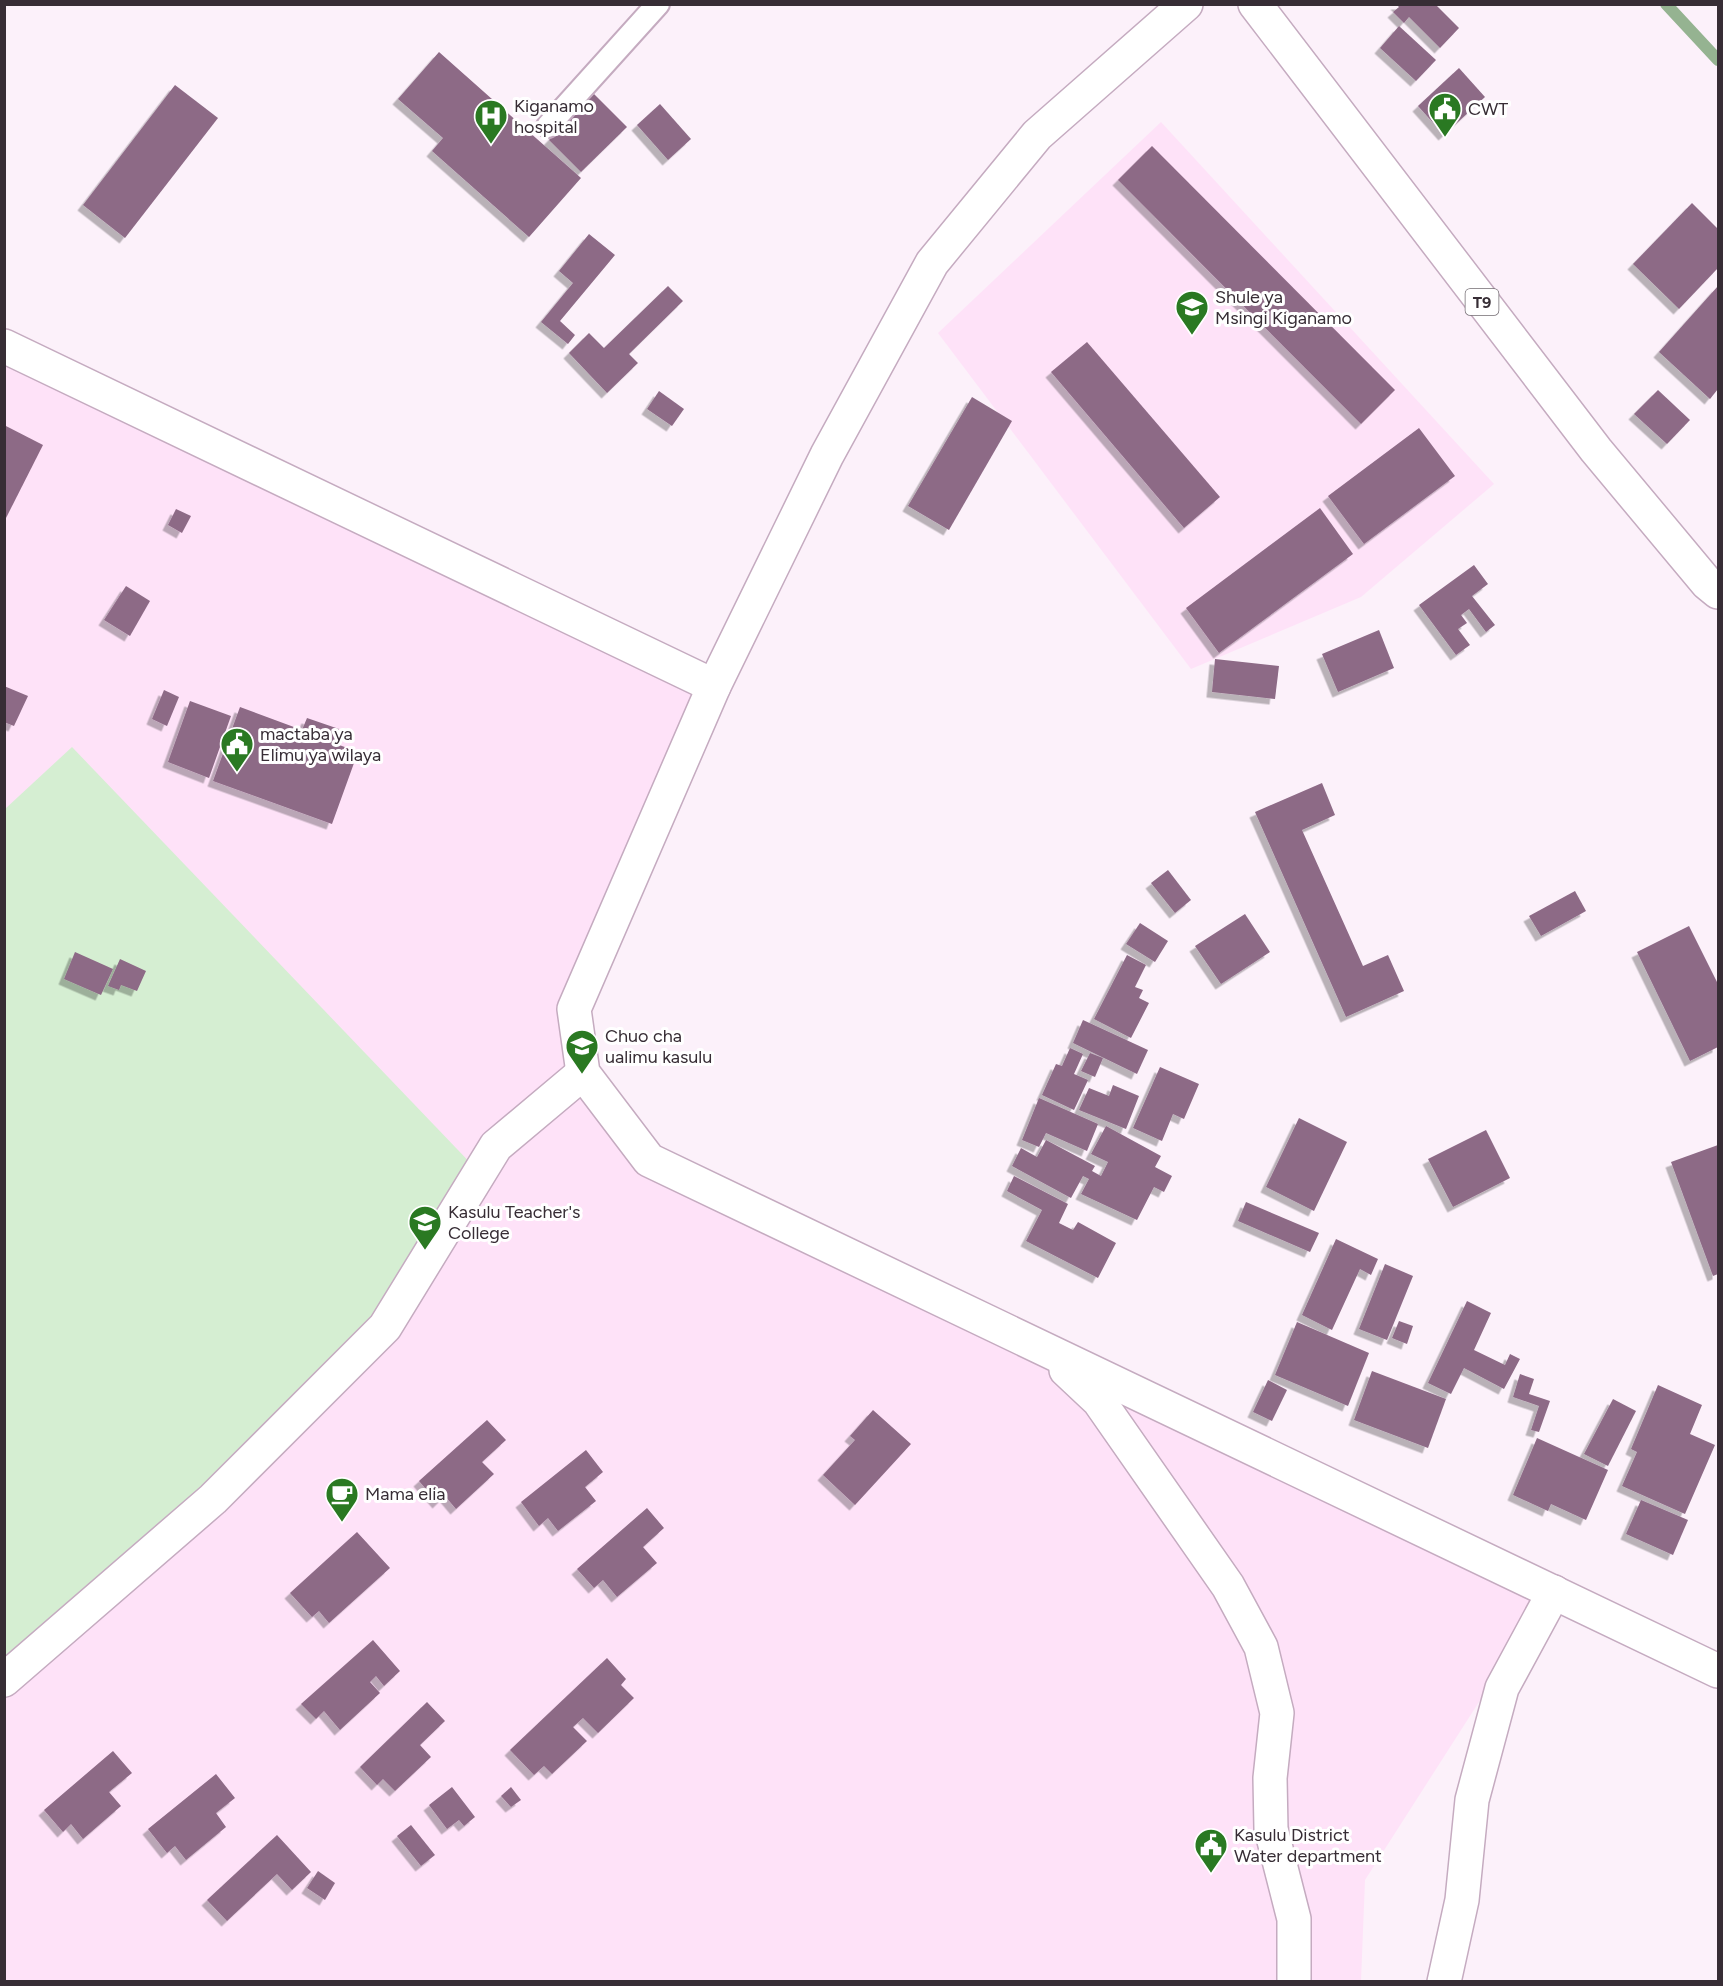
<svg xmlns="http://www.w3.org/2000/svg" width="1723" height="1986" font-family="Figtree,sans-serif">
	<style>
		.built { fill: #fee2f8 }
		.green { fill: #d5eed2 }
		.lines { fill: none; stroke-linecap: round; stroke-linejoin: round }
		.stream { stroke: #95b391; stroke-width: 12 }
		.building { fill: #8d6a86; filter: url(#shadow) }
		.service-casing { stroke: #c5abc0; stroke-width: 26 }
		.minor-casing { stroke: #c5abc0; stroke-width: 36 }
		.trunk-casing { stroke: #c5abc0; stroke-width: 36 }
		.service { stroke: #fff; stroke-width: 22 }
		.minor { stroke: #fff; stroke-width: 33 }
		.trunk { stroke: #fff; stroke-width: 33 }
		.labels { text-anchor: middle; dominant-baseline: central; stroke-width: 6; stroke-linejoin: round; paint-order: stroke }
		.shield { fill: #fff; stroke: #736c72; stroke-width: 1.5 }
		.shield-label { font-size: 16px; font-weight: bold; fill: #372d35 }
		.poi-label { font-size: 18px; fill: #372d35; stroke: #fff; text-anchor: start }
	</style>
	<defs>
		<filter id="shadow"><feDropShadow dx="-5.5" dy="5.5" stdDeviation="0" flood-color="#0004"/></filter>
	</defs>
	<rect width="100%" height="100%" fill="#fcf1fa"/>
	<g class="built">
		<polygon points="1161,122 1494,484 1361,597 1191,669 938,333"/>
		<polygon points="4,343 713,682 572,1005 582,1069 648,1156 1552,1588 1365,1880 1361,1981 5,1981"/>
	</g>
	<polygon class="green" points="72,747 480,1173 396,1309 5,1680 5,809"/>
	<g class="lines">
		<polyline class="stream" points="1666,4 1718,60"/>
	</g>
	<g class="building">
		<polygon points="1396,4 1435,4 1459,28 1440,48 1409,17 1404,23 1393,12 1399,7"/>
		<polygon points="1399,26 1436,60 1416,81 1380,48"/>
		<polygon points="439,52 581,178 529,237 432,151 443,138 398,99"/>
		<polygon points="1459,68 1485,97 1444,135 1418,106"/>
		<polygon points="175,85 218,118 125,238 83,205"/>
		<polygon points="594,94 627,127 581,172 549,140"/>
		<polygon points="660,104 691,139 668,160 637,125"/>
		<polygon points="1152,146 1395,390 1361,424 1118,180"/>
		<polygon points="1692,203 1718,229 1718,268 1679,309 1633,264"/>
		<polygon points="589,234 615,255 560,321 575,335 568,344 541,322 573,283 559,271"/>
		<polygon points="668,286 683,301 629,354 638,363 607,393 569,353 589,333 604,348"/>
		<polygon points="1718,286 1718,389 1710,399 1659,352"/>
		<polygon points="1087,342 1220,497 1184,528 1051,372"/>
		<polygon points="1658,390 1690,420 1667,444 1634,414"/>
		<polygon points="659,391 684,409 672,426 647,409"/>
		<polygon points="972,397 1012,421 949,530 908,506"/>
		<polygon points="4,425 43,445 4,522"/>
		<polygon points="1419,428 1455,476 1364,544 1328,496"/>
		<polygon points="1320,508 1353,554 1219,653 1186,608"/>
		<polygon points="176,509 191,516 182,533 168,525"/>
		<polygon points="1474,565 1488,584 1472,596 1495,625 1486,632 1469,609 1461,615 1467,623 1458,629 1470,645 1456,655 1419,605"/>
		<polygon points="126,586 150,601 130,636 104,620"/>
		<polygon points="1379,630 1394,668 1338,692 1322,654"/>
		<polygon points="1215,659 1279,666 1275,699 1212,692"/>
		<polygon points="4,686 28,696 14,726 4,722"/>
		<polygon points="164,690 179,697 167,726 152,719"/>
		<polygon points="190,701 231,716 209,778 168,762"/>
		<polygon points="240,707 302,730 307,718 339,729 334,743 358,752 332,824 213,781"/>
		<polygon points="1322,783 1335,815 1302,830 1363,966 1388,955 1404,991 1346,1017 1255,812"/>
		<polygon points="1168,870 1191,900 1175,913 1151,883"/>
		<polygon points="1575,891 1586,911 1541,936 1529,916"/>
		<polygon points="1245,914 1270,952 1221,984 1195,946"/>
		<polygon points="1140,923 1168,941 1155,962 1126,944"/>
		<polygon points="1689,926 1718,984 1718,1047 1690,1061 1637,952"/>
		<polygon points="75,952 113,969 101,995 64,979"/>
		<polygon points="1127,955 1146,965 1135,987 1143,990 1139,998 1149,1003 1131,1038 1094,1019"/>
		<polygon points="120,959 146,971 137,991 121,985 119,990 108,986"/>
		<polygon points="1083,1020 1148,1050 1137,1074 1073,1043"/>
		<polygon points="1070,1048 1083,1054 1074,1074 1088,1080 1074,1110 1042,1095 1056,1064 1062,1066"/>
		<polygon points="1090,1053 1103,1058 1095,1077 1081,1071"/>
		<polygon points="1160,1067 1199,1084 1184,1119 1173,1114 1162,1141 1133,1128"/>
		<polygon points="1113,1085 1139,1096 1126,1129 1079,1110 1089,1088 1109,1096"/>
		<polygon points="1039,1098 1098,1124 1087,1151 1046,1133 1039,1147 1022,1140"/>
		<polygon points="1299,1118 1347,1142 1314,1211 1266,1187"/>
		<polygon points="1106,1126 1161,1156 1155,1167 1172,1176 1164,1192 1154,1187 1137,1220 1081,1194 1089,1179 1083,1176 1071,1198 1012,1166 1021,1148 1037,1157 1046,1140 1095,1166 1092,1171 1101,1176 1108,1162 1091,1154"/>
		<polygon points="1486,1130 1510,1178 1453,1207 1428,1159"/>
		<polygon points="1718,1145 1718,1274 1713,1276 1671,1162"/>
		<polygon points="1014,1176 1068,1204 1059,1223 1073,1230 1078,1222 1116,1243 1098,1278 1026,1241 1042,1210 1007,1191"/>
		<polygon points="1246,1202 1319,1233 1310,1252 1238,1221"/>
		<polygon points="1336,1239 1378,1259 1371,1275 1360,1269 1332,1330 1302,1315"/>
		<polygon points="1385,1264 1413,1276 1387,1340 1359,1329"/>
		<polygon points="1467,1301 1491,1313 1474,1350 1505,1365 1510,1354 1520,1359 1504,1389 1464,1368 1451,1394 1428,1383"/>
		<polygon points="1399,1321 1413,1326 1407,1344 1392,1338"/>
		<polygon points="1297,1322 1369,1353 1348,1406 1275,1375"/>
		<polygon points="1372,1371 1446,1399 1428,1448 1354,1420"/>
		<polygon points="1520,1374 1534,1379 1529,1394 1550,1401 1539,1432 1531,1430 1539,1406 1513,1397"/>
		<polygon points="1268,1380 1287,1390 1272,1421 1253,1412"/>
		<polygon points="1658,1385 1702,1405 1690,1434 1715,1445 1685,1514 1622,1486 1637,1452 1631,1449"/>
		<polygon points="1613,1399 1636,1411 1608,1466 1584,1454"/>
		<polygon points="873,1410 911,1444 855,1505 823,1475 855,1440 850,1436"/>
		<polygon points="487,1420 506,1440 482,1462 494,1474 456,1509 445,1496 438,1503 419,1481"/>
		<polygon points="1537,1438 1608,1470 1586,1520 1551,1504 1548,1511 1513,1495"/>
		<polygon points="586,1450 603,1472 585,1487 596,1501 558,1531 548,1518 539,1526 521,1502"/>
		<polygon points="1641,1500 1688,1520 1673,1555 1626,1534"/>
		<polygon points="647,1508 664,1528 643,1547 657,1563 617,1597 603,1580 594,1588 577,1569"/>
		<polygon points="357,1532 390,1568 329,1623 319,1611 312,1617 290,1593"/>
		<polygon points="373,1640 400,1671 384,1686 376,1676 370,1682 380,1693 340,1730 324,1711 316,1719 301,1704"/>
		<polygon points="607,1658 626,1679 621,1685 634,1698 598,1733 583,1718 573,1727 587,1741 552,1774 544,1766 534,1775 510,1750"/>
		<polygon points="427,1702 445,1721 420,1745 431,1757 395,1791 383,1779 377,1785 360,1767"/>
		<polygon points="113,1751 132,1773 109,1792 121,1806 83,1839 71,1824 63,1832 44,1810"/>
		<polygon points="216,1774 235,1798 216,1813 226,1827 186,1860 175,1846 167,1853 148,1829"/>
		<polygon points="452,1787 475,1817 464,1826 459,1820 447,1829 429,1805"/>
		<polygon points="511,1787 521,1800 511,1807 501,1796"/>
		<polygon points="411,1825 435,1855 421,1866 397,1836"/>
		<polygon points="277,1835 311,1872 292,1890 277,1874 227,1921 207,1900"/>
		<polygon points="318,1871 335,1883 325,1900 307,1888"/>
	</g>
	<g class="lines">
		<g class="service-casing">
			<polyline id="service" points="548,126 658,4"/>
		</g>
		<g class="minor-casing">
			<g id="minor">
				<polyline points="1186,4 1037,135 932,263 827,455 714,686 574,1009 583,1073 649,1160 1718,1671"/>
				<polyline points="4,346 714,686"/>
				<polyline points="1066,1370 1099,1401 1228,1586 1261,1647 1277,1713 1270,1778 1271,1829 1294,1919 1294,1982"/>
				<polyline points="4,1680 213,1499 385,1327 496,1146 583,1073"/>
				<polyline points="1444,1982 1462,1900 1472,1800 1502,1688 1554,1592"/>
			</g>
		</g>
		<g class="trunk-casing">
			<polyline id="trunk" points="1255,4 1596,450 1707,583 1718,592"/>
		</g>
		<use href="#service" class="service"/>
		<use href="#minor" class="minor"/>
		<use href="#trunk" class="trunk"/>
	</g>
	<defs>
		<g id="civic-pin" transform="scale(1.725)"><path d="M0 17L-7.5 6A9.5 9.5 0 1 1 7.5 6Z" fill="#2a7922" stroke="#fff"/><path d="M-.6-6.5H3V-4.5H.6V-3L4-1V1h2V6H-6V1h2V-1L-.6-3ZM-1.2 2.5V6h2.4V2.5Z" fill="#fff"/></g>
		<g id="hospital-pin" transform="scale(1.725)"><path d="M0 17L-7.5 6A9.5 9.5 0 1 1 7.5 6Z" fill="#2a7922" stroke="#fff"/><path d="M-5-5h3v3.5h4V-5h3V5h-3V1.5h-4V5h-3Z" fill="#fff"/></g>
		<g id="school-pin" transform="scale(1.725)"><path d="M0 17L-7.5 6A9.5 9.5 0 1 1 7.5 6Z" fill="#2a7922" stroke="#fff"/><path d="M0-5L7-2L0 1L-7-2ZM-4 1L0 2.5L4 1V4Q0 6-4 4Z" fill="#fff"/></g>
		<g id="university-pin" transform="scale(1.725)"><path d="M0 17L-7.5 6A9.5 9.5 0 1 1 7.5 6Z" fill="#2a7922" stroke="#fff"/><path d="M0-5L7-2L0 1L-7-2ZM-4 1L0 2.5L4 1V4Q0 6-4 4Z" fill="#fff"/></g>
		<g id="cafe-pin" transform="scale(1.725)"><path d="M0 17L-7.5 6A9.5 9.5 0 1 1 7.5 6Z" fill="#2a7922" stroke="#fff"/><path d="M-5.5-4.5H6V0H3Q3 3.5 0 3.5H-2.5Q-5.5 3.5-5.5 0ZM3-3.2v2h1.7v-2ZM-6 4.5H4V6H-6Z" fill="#fff"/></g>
	</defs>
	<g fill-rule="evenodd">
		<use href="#civic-pin" x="1445" y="109"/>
		<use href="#hospital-pin" x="491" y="116"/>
		<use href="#school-pin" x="1192" y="307"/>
		<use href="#civic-pin" x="237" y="744"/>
		<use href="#school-pin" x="582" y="1046"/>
		<use href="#university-pin" x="425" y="1222"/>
		<use href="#cafe-pin" x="342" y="1494"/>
		<use href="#civic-pin" x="1211" y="1845"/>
	</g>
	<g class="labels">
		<rect class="shield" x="1465.5" y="289" width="33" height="26" rx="4.5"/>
		<g class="shield-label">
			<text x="1482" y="302">T9</text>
		</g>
		<g class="poi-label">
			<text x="514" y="106">Kiganamo<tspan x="514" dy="21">hospital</tspan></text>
			<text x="1468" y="109">CWT</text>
			<text x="1215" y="297">Shule ya<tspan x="1215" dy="21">Msingi Kiganamo</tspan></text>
			<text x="260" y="734">mactaba ya<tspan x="260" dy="21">Elimu ya wilaya</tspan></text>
			<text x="605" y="1036">Chuo cha<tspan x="605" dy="21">ualimu kasulu</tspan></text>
			<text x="448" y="1212">Kasulu Teacher's<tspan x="448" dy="21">College</tspan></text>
			<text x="365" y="1494">Mama elia</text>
			<text x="1234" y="1835">Kasulu District<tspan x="1234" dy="21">Water department</tspan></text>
		</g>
	</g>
	<rect width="1723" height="1986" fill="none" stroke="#372d35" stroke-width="12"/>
</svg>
